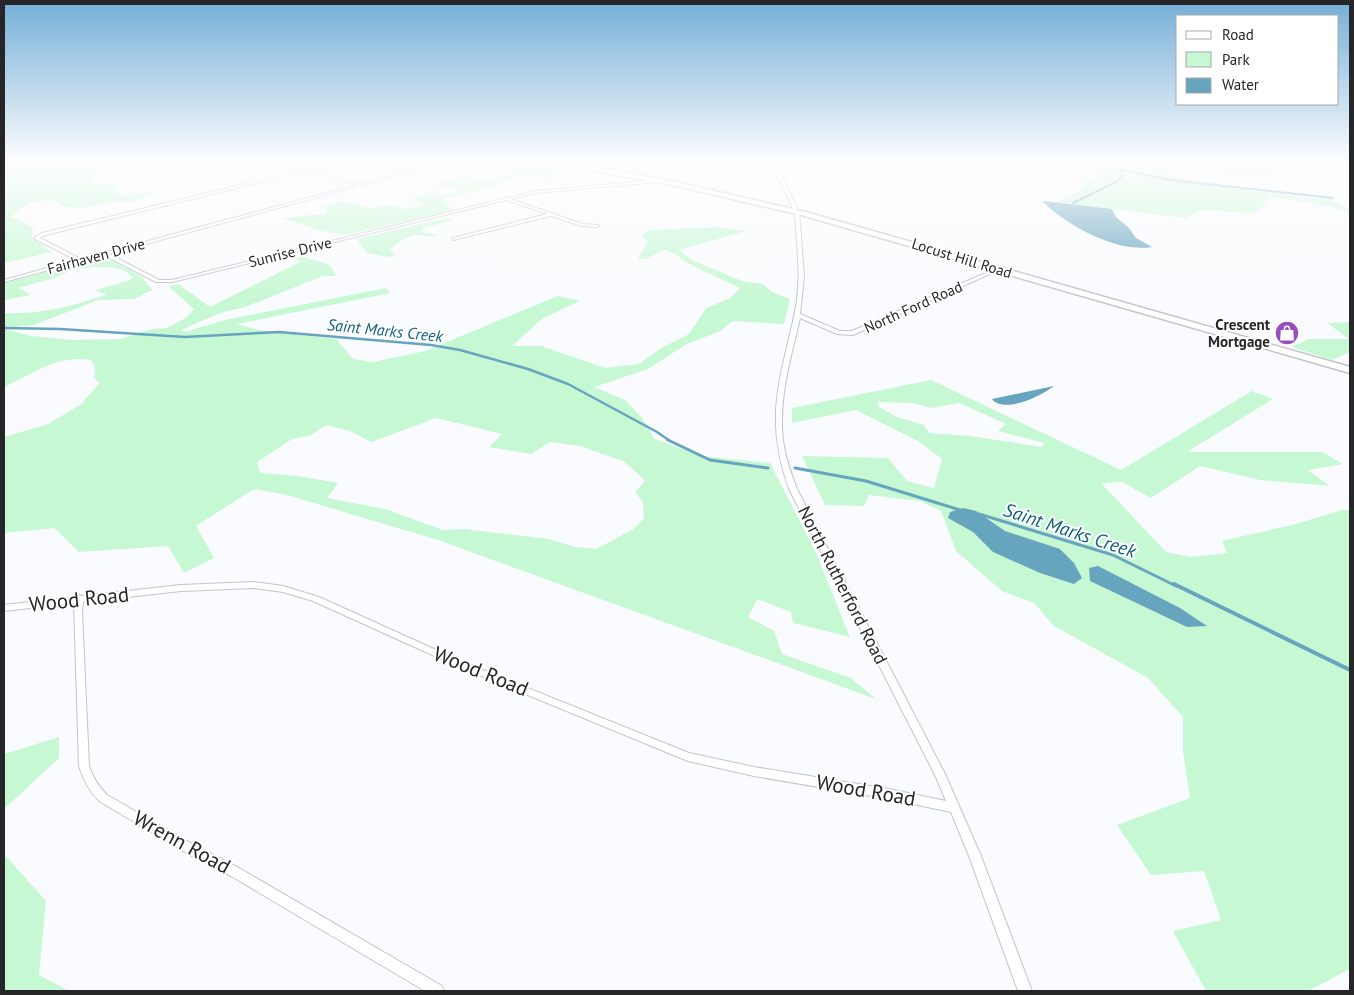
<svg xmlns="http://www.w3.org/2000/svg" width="1354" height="995" font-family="'PT Sans',sans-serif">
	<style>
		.green { fill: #c7f8d4; fill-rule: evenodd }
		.water { fill: #67a5be }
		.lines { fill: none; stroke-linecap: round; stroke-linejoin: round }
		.stream-far3 { stroke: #67a5be; stroke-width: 2 }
		.stream-far2 { stroke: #67a5be; stroke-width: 2.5 }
		.stream-far1 { stroke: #67a5be; stroke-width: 3 }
		.stream { stroke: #67a5be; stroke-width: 4 }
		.minor-casing { stroke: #c3c4c9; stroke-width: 2 }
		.tertiary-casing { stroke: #c3c4c9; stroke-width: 2 }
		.primary-casing { stroke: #c3c4c9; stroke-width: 3 }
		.minor { fill: #fff; fill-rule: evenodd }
		.tertiary { fill: #fff; fill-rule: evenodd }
		.primary { fill: #fff; fill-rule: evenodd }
		.labels { text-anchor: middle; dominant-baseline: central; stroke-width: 4; stroke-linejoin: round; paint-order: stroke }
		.far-street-label { font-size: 15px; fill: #262628; stroke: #fff }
		.far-poi-label { font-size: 15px; font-weight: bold; fill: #262628; stroke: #fff; text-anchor: end }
		.far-water-label { font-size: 16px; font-style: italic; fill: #0c6079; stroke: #fff }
		.street-label { font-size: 18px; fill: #262628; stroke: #fff }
		.water-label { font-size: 19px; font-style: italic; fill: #0c6079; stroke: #fff }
		.near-street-label { font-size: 21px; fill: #262628; stroke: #fff }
	</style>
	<rect width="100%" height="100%" fill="#fafbfe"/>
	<g class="green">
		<polygon points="4,161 28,161 56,165 87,161 129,161 96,171 91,182 110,183 117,188 113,193 126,195 155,192 131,202 118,201 84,208 65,207 54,199 30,203 11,216 33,228 32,237 52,252 4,263"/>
		<path d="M1075,161L1154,162L1166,172L1179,174L1183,178L1254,191L1332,200L1350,209V212C1323,204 1296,200 1268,197L1267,205L1252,213L1201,210L1185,218L1057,202L1078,192L1084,185L1077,178L1100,177Z"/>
		<path d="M537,166L557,171L550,174L558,176L550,179L525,175L478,191L442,199L446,205L455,210L349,234C325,234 305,226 282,218L327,214L324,207L341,201L372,208L390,205L406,209L425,204L412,199L426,194L441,196L463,189L433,186L470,172L475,174L471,180H485Z"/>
		<path d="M447,218L453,220L424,228L421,232L439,235C432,238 426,235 419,235C408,235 397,243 390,250L396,255L387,257L367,253L357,239Z"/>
		<path d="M718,227L746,231L679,250L692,260L742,281L763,284L772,292L790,299L784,324L733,321L720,331L685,345L648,369L594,387L625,400L643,419L655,439L702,456L770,463L816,553L850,637L793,623L791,612L757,599L748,617L774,631L782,654L851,678L876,699L438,540L287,495L254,489L196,526L214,558L184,573L168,546L79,552L54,528L4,533V437L48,424L83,403L84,400L100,383L94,378L95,368L91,360C58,354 33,374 4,387V329L32,336L71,340L120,339L152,329L167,328L187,317L194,309L169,287L178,284L210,307L300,262L294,258L304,257L330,265L336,276H323L245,307L220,313L181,330L185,332L225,320L386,288L390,293L237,324L259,330L336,339L353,359L373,362L425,351L558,296L580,301L543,318L512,346H541L605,368L639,364L661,348L689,334L706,308L730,298L740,288L683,261L677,255L665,250L645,259H638L648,241L642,238L647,230ZM436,418L502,434L489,447L531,454L550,442L580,446L625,462L645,481L635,492L643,502L644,519L632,530L596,549L575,547L549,539L464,529L443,530L385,509L327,498L338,483L298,476L260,473L257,462L292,439L309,436L327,425L352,432L371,442Z"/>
		<path d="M104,256L142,277L152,290L134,299L98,300L34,325L4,328V313C39,315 75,306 107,294L95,291C108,285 122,285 133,277L123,270L110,267H93L74,269L57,277L19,288L31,295L4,300V283Z"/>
		<polygon points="1350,322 1350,352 1332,360 1292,347 1308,339 1349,339 1327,323"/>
		<path d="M931,380L1121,470L1252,391L1273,399L1187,452H1322L1343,464L1308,470L1330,486L1260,480L1200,466L1151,498L1122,482L1101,483L1166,552L1191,557L1227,553L1222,541L1292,525L1342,510H1350V969L1308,991H1206L1173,931L1221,920L1204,871L1151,875L1117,825L1190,798L1183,752V717L1148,678L1054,626L1034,603L1002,591L956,551L941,511L920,501L869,495L864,506L825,505L802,456L888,458L907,481L934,488L942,459L918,441L856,410L792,423V408ZM877,402L912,403L931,408L959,403L1006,424L998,431L1044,443L1042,447L970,436L929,433L924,425L897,417L879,407Z"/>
		<polygon points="59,737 59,758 4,809 4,754"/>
		<polygon points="4,854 46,901 39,975 69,991 4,991"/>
	</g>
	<g class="water">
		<path d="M1045,201L1112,209L1116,217L1129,228L1136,238L1152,247C1117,253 1068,226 1043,202Z"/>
		<path d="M1054,386C1042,396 1003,414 992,399Z"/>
		<polygon points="963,508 976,511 1005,531 1060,549 1074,563 1082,578 1074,584 1040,573 993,552 973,532 948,518 950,512"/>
		<polygon points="1098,566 1180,608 1207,626 1187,627 1090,581 1089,568"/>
	</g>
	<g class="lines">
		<g class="stream-far3">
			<polyline points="1111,161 1122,170 1170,180 1333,198"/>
			<polyline points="1073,203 1116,182 1121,177 1122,170"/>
		</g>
		<polyline class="stream-far2" points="4,328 60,329 185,337 279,332 431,345 460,350 528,369 568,384 657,432 670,441"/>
		<g class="stream-far1">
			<polyline points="668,440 710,460 768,468"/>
			<polyline points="795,468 866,481 960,510"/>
			<polyline points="979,514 1113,555 1176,586"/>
		</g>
		<polyline class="stream" points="1174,584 1350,670"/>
		<g class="minor-casing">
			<g id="minor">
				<path d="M443,161H450L109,254L159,280H172L536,191L657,180L660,174L661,161H665L664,174L658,182L536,193L510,199L583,224L598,225L599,226L597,227L582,226L551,216L453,240V238L547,214L506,200L172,282H156L104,255L4,282V280L76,260L35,239V237L42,233L298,171H316L360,184ZM298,173H316L356,185L81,259L40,238L46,235Z"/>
				<polygon points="1173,161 1180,161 1207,168 1246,172 1270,170 1300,162 1350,163 1350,165 1300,164 1270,172 1246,174 1207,170"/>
				<path d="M797,210L799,211L804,277L800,314L840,331H852L997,268L1001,269L853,335L837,334L800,318C791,358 778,398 783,440C785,457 791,473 797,489L945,774L981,856L1032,991H1018L969,856L951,812L889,799L754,776L688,761L450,663L313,601L283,592L254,588L181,591L83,602L82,612L89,766C93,777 98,786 107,795L196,846L239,868L442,986L444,991H425L231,876L188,854L99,801C89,791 83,779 79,766L74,603L4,611V605L75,597L79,595L82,596L181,585L254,582L283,586L319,597L456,659L689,753L754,767L889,789L946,801L935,775L789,489C771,438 773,403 786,351C790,333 795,316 797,299C801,269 796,240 795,211Z"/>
			</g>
		</g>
		<g class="tertiary-casing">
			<polygon id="tertiary" points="771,161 775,161 799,212 794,211"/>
		</g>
		<g class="primary-casing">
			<polygon id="primary" points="536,161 552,161 606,169 672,181 806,212 1350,367 1350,373 801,215 672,185"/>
		</g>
		<use href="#minor" class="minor"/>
		<use href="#tertiary" class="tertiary"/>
		<use href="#primary" class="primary"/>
	</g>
	<linearGradient id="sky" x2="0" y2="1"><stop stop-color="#74aed7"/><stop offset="0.54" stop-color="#fdfdff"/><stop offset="1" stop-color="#fdfdff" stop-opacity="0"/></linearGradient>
	<rect width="1354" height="300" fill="url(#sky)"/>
	<defs>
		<g id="shop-disc" transform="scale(1.25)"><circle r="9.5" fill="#984dbe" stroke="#fff"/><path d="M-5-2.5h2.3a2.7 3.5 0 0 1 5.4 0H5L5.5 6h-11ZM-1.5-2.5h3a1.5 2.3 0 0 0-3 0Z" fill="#fff"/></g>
	</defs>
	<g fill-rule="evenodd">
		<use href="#shop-disc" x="1287" y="333"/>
	</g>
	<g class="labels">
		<g class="far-street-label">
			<text transform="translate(290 252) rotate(-14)">Sunrise Drive</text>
			<text transform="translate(96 256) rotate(-15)">Fairhaven Drive</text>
			<text transform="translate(962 258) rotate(17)">Locust Hill Road</text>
			<text transform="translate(913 307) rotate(-24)">North Ford Road</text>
		</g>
		<g class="far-poi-label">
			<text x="1270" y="324">Crescent<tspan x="1270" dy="17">Mortgage</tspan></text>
		</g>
		<g class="far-water-label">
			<text transform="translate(385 330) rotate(6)">Saint Marks Creek</text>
		</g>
		<g class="street-label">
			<text transform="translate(843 585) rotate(63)">North Rutherford Road</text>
		</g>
		<g class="water-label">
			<text transform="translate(1070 530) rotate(18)">Saint Marks Creek</text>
		</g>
		<g class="near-street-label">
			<text transform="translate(79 599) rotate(-6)">Wood Road</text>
			<text transform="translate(481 671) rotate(22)">Wood Road</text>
			<text transform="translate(866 790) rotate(10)">Wood Road</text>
			<text transform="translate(182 842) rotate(29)">Wrenn Road</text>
		</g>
	</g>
	<rect width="1354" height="995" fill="none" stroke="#262628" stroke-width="10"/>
	<rect x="1176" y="15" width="162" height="90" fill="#ffffff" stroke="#a8a8a9"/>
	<rect x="1186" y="31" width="25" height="8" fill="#ffffff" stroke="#a8a8a9"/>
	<text x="1222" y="40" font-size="15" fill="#262628">Road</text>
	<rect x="1186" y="52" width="25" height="15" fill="#c7f8d4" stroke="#a8a8a9"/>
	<text x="1222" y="65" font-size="15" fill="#262628">Park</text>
	<rect x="1186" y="78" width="25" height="15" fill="#67a5be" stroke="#a8a8a9"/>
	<text x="1222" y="90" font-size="15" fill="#262628">Water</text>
</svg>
